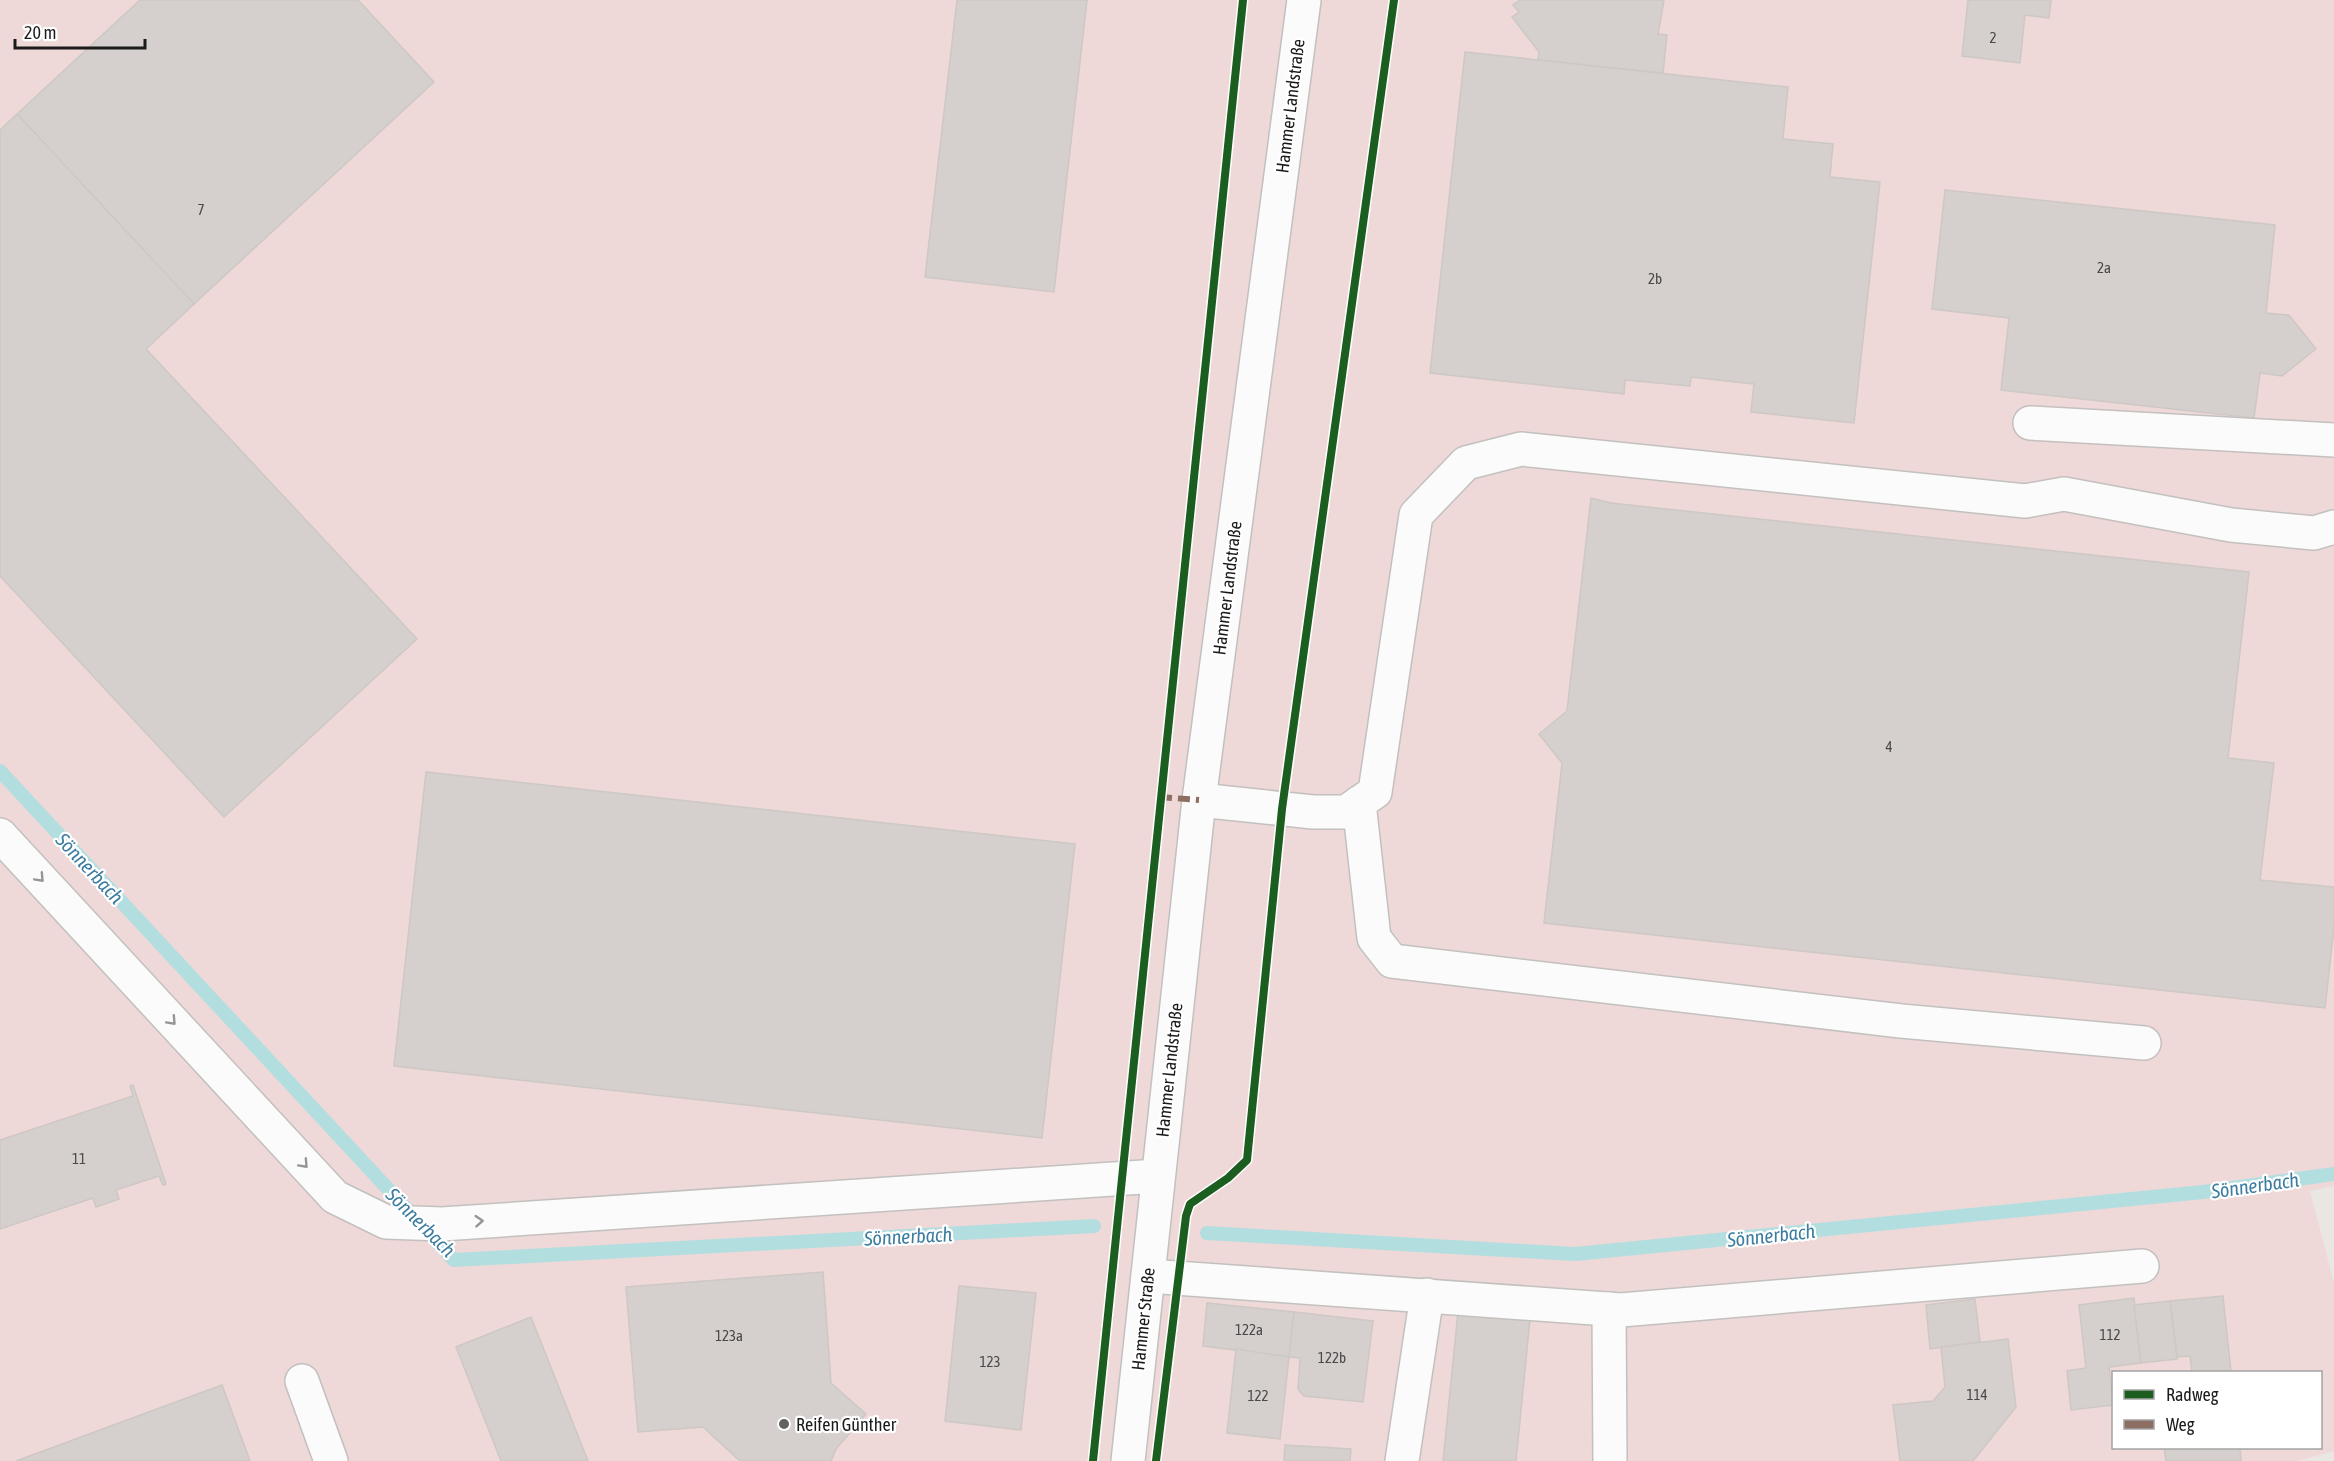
<svg xmlns="http://www.w3.org/2000/svg" width="2334" height="1461" font-family="'Asap Condensed',sans-serif">
	<style>
		.commercial { fill: #eed8d8; fill-rule: evenodd }
		.lines { fill: none; stroke-linecap: round; stroke-linejoin: round }
		.stream { stroke: #b3dee0; stroke-width: 14 }
		.building { fill: #d5d0cd; stroke: #cdc8c4; stroke-width: 1.5 }
		.minor-casing { stroke: #c2c1bf; stroke-width: 36 }
		.minor { stroke: #fcfbfb; stroke-width: 33 }
		.quiet { stroke: #8d6e63; stroke-width: 6; stroke-dasharray: 12 6; stroke-linecap: butt }
		.cycleway-casing { stroke: #fff; stroke-width: 11 }
		.cycleway { stroke: #1b5e20; stroke-width: 8 }
		.oneway { stroke: #979696 }
		.poi-dot { fill: #636261; stroke: #fff; stroke-width: 2 }
		.labels { text-anchor: middle; dominant-baseline: central; stroke-width: 4.5; stroke-linejoin: round; paint-order: stroke }
		.number-label { font-size: 15px; fill: #4a4848 }
		.street-label { font-size: 18px; fill: #1b1b1b; stroke: #fff }
		.poi-label { font-size: 18px; fill: #1b1b1b; stroke: #fff; text-anchor: start }
		.water-label { font-size: 20px; font-style: italic; fill: #3d7da0; stroke: #fff }
	</style>
	<rect width="100%" height="100%" fill="#eae7e2"/>
	<path class="commercial" d="M0,0H2334V1186L2310,1191L2334,1283V1451L2297,1461H0ZM2114,1372H2320V1448H2114Z"/>
	<g class="lines">
		<g class="stream">
			<polyline points="0,771 454,1260 1094,1226"/>
			<polyline points="1207,1233 1575,1254 2203,1192 2334,1174"/>
		</g>
	</g>
	<g class="building">
		<polygon points="140,0 358,0 434,82 194,304 17,114"/>
		<polygon points="957,0 1087,0 1054,292 925,277"/>
		<polygon points="1520,0 1664,0 1658,34 1667,35 1663,73 1538,60 1539,52 1512,17 1519,12 1513,5"/>
		<polygon points="1968,0 2051,0 2049,18 2025,15 2020,63 1962,56"/>
		<polygon points="1465,52 1788,87 1783,139 1833,144 1830,177 1880,182 1854,423 1751,412 1754,384 1691,377 1690,386 1625,380 1624,394 1430,373"/>
		<polygon points="17,114 194,304 146,349 417,639 224,817 0,576 0,130"/>
		<polygon points="1945,190 2275,225 2266,313 2289,315 2316,349 2282,376 2260,373 2254,418 2001,390 2009,318 1932,309"/>
		<polygon points="1591,498 1611,503 2249,572 2228,758 2274,763 2260,880 2334,887 2334,927 2325,1008 1544,923 1562,763 1539,734 1567,711"/>
		<polygon points="426,772 1075,844 1042,1138 394,1066"/>
		<polygon points="133,1085 166,1184 163,1185 159,1176 116,1190 119,1199 96,1207 93,1198 0,1229 0,1140 133,1096 130,1086"/>
		<polygon points="823,1272 831,1383 866,1414 836,1449 831,1461 740,1461 703,1427 638,1432 626,1287"/>
		<polygon points="959,1286 1036,1293 1021,1430 945,1421"/>
		<polygon points="2223,1296 2231,1372 2192,1372 2190,1356 2177,1357 2170,1301"/>
		<polygon points="2134,1298 2141,1363 2109,1367 2113,1405 2071,1410 2067,1371 2086,1368 2079,1305"/>
		<polygon points="1975,1299 1980,1342 1930,1349 1926,1305"/>
		<polygon points="2170,1301 2177,1359 2141,1363 2134,1305"/>
		<polygon points="1207,1303 1294,1312 1289,1357 1203,1346"/>
		<polygon points="1294,1312 1373,1321 1363,1402 1304,1396 1298,1389 1300,1358 1289,1357"/>
		<polygon points="1458,1312 1530,1319 1516,1461 1443,1461"/>
		<polygon points="531,1317 588,1461 501,1461 456,1347"/>
		<polygon points="2008,1339 2016,1407 1973,1461 1900,1461 1893,1405 1933,1401 1945,1387 1941,1347"/>
		<polygon points="1236,1349 1289,1357 1280,1439 1227,1433"/>
		<polygon points="222,1385 250,1461 16,1461"/>
		<polygon points="1285,1445 1351,1449 1350,1461 1284,1461"/>
		<polygon points="2164,1448 2240,1448 2241,1461 2166,1461"/>
	</g>
	<g class="lines">
		<g class="minor-casing">
			<g id="minor">
				<polyline points="2030,423 2334,440"/>
				<polyline points="1199,800 1313,812 1346,812 1375,792 1416,515 1466,463 1521,449 2025,501 2064,494 2231,525 2314,533 2334,527"/>
				<polyline points="1359,803 1374,938 1392,961 1901,1021 2144,1043"/>
				<polyline points="0,835 335,1197 386,1222 442,1224 1158,1176"/>
				<polyline points="1148,1276 1621,1310 2142,1266"/>
				<polyline points="1609,1309 1610,1461"/>
				<polyline points="302,1381 331,1461"/>
				<polyline points="1128,1461 1199,800 1304,0"/>
				<polyline points="1402,1461 1427,1295"/>
			</g>
		</g>
		<use href="#minor" class="minor"/>
		<polyline class="quiet" points="1160,797 1199,800"/>
		<g class="cycleway-casing">
			<g id="cycleway">
				<polyline points="1093,1461 1243,0"/>
				<polyline points="1156,1461 1186,1216 1190,1204 1228,1178 1247,1160 1282,809 1394,0"/>
			</g>
		</g>
		<use href="#cycleway" class="cycleway"/>
	</g>
	<defs><path id="oneway-chevron" d="M-2-3.5L2.5 0L-2 3.5" fill="none" stroke-width="1.6" stroke-linecap="round" stroke-linejoin="round" transform="scale(1.5)"/></defs>
	<g class="oneway">
		<use href="#oneway-chevron" transform="translate(40 878) rotate(47)"/>
		<use href="#oneway-chevron" transform="translate(172 1021) rotate(47)"/>
		<use href="#oneway-chevron" transform="translate(304 1164) rotate(47)"/>
		<use href="#oneway-chevron" transform="translate(479 1221) rotate(-4)"/>
	</g>
	<circle class="poi-dot" cx="784" cy="1424" r="6"/>
	<g class="labels">
		<g class="number-label">
			<text x="1993" y="37">2</text>
			<text x="201" y="209">7</text>
			<text x="2104" y="267">2a</text>
			<text x="1655" y="278">2b</text>
			<text x="1889" y="746">4</text>
			<text x="79" y="1158">11</text>
			<text x="1249" y="1329">122a</text>
			<text x="2110" y="1334">112</text>
			<text x="729" y="1335">123a</text>
			<text x="1332" y="1357">122b</text>
			<text x="990" y="1361">123</text>
			<text x="1977" y="1394">114</text>
			<text x="1258" y="1395">122</text>
		</g>
		<g class="street-label">
			<text transform="translate(1290 106) rotate(-83)">Hammer Landstraße</text>
			<text transform="translate(1227 588) rotate(-83)">Hammer Landstraße</text>
			<text transform="translate(1169 1070) rotate(-84)">Hammer Landstraße</text>
			<text transform="translate(1143 1319) rotate(-84)">Hammer Straße</text>
		</g>
		<g class="poi-label">
			<text x="796" y="1424">Reifen Günther</text>
		</g>
		<g class="water-label">
			<text transform="translate(90 868) rotate(47)">Sönnerbach</text>
			<text transform="translate(2255 1185) rotate(-8)">Sönnerbach</text>
			<text transform="translate(421 1222) rotate(45)">Sönnerbach</text>
			<text transform="translate(1771 1235) rotate(-6)">Sönnerbach</text>
			<text transform="translate(908 1236) rotate(-3)">Sönnerbach</text>
		</g>
	</g>
	<rect x="2112" y="1371" width="210" height="78" fill="#ffffff" stroke="#a4a4a4" stroke-width="1.5"/>
	<rect x="2124" y="1390" width="30" height="9" fill="#1b5e20" stroke="#a4a4a4" stroke-width="1.5"/>
	<text x="2166" y="1401" font-size="18" fill="#1b1b1b">Radweg</text>
	<rect x="2124" y="1420" width="30" height="9" fill="#8d6e63" stroke="#a4a4a4" stroke-width="1.5"/>
	<text x="2166" y="1431" font-size="18" fill="#1b1b1b">Weg</text>
	<path d="M15 39v9h130v-9" fill="none" stroke="#1b1b1b" stroke-width="3"/>
	<text x="24" y="39" font-size="18" fill="#1b1b1b" stroke="#ffffff" stroke-width="4.5" paint-order="stroke">20 m</text>
</svg>
